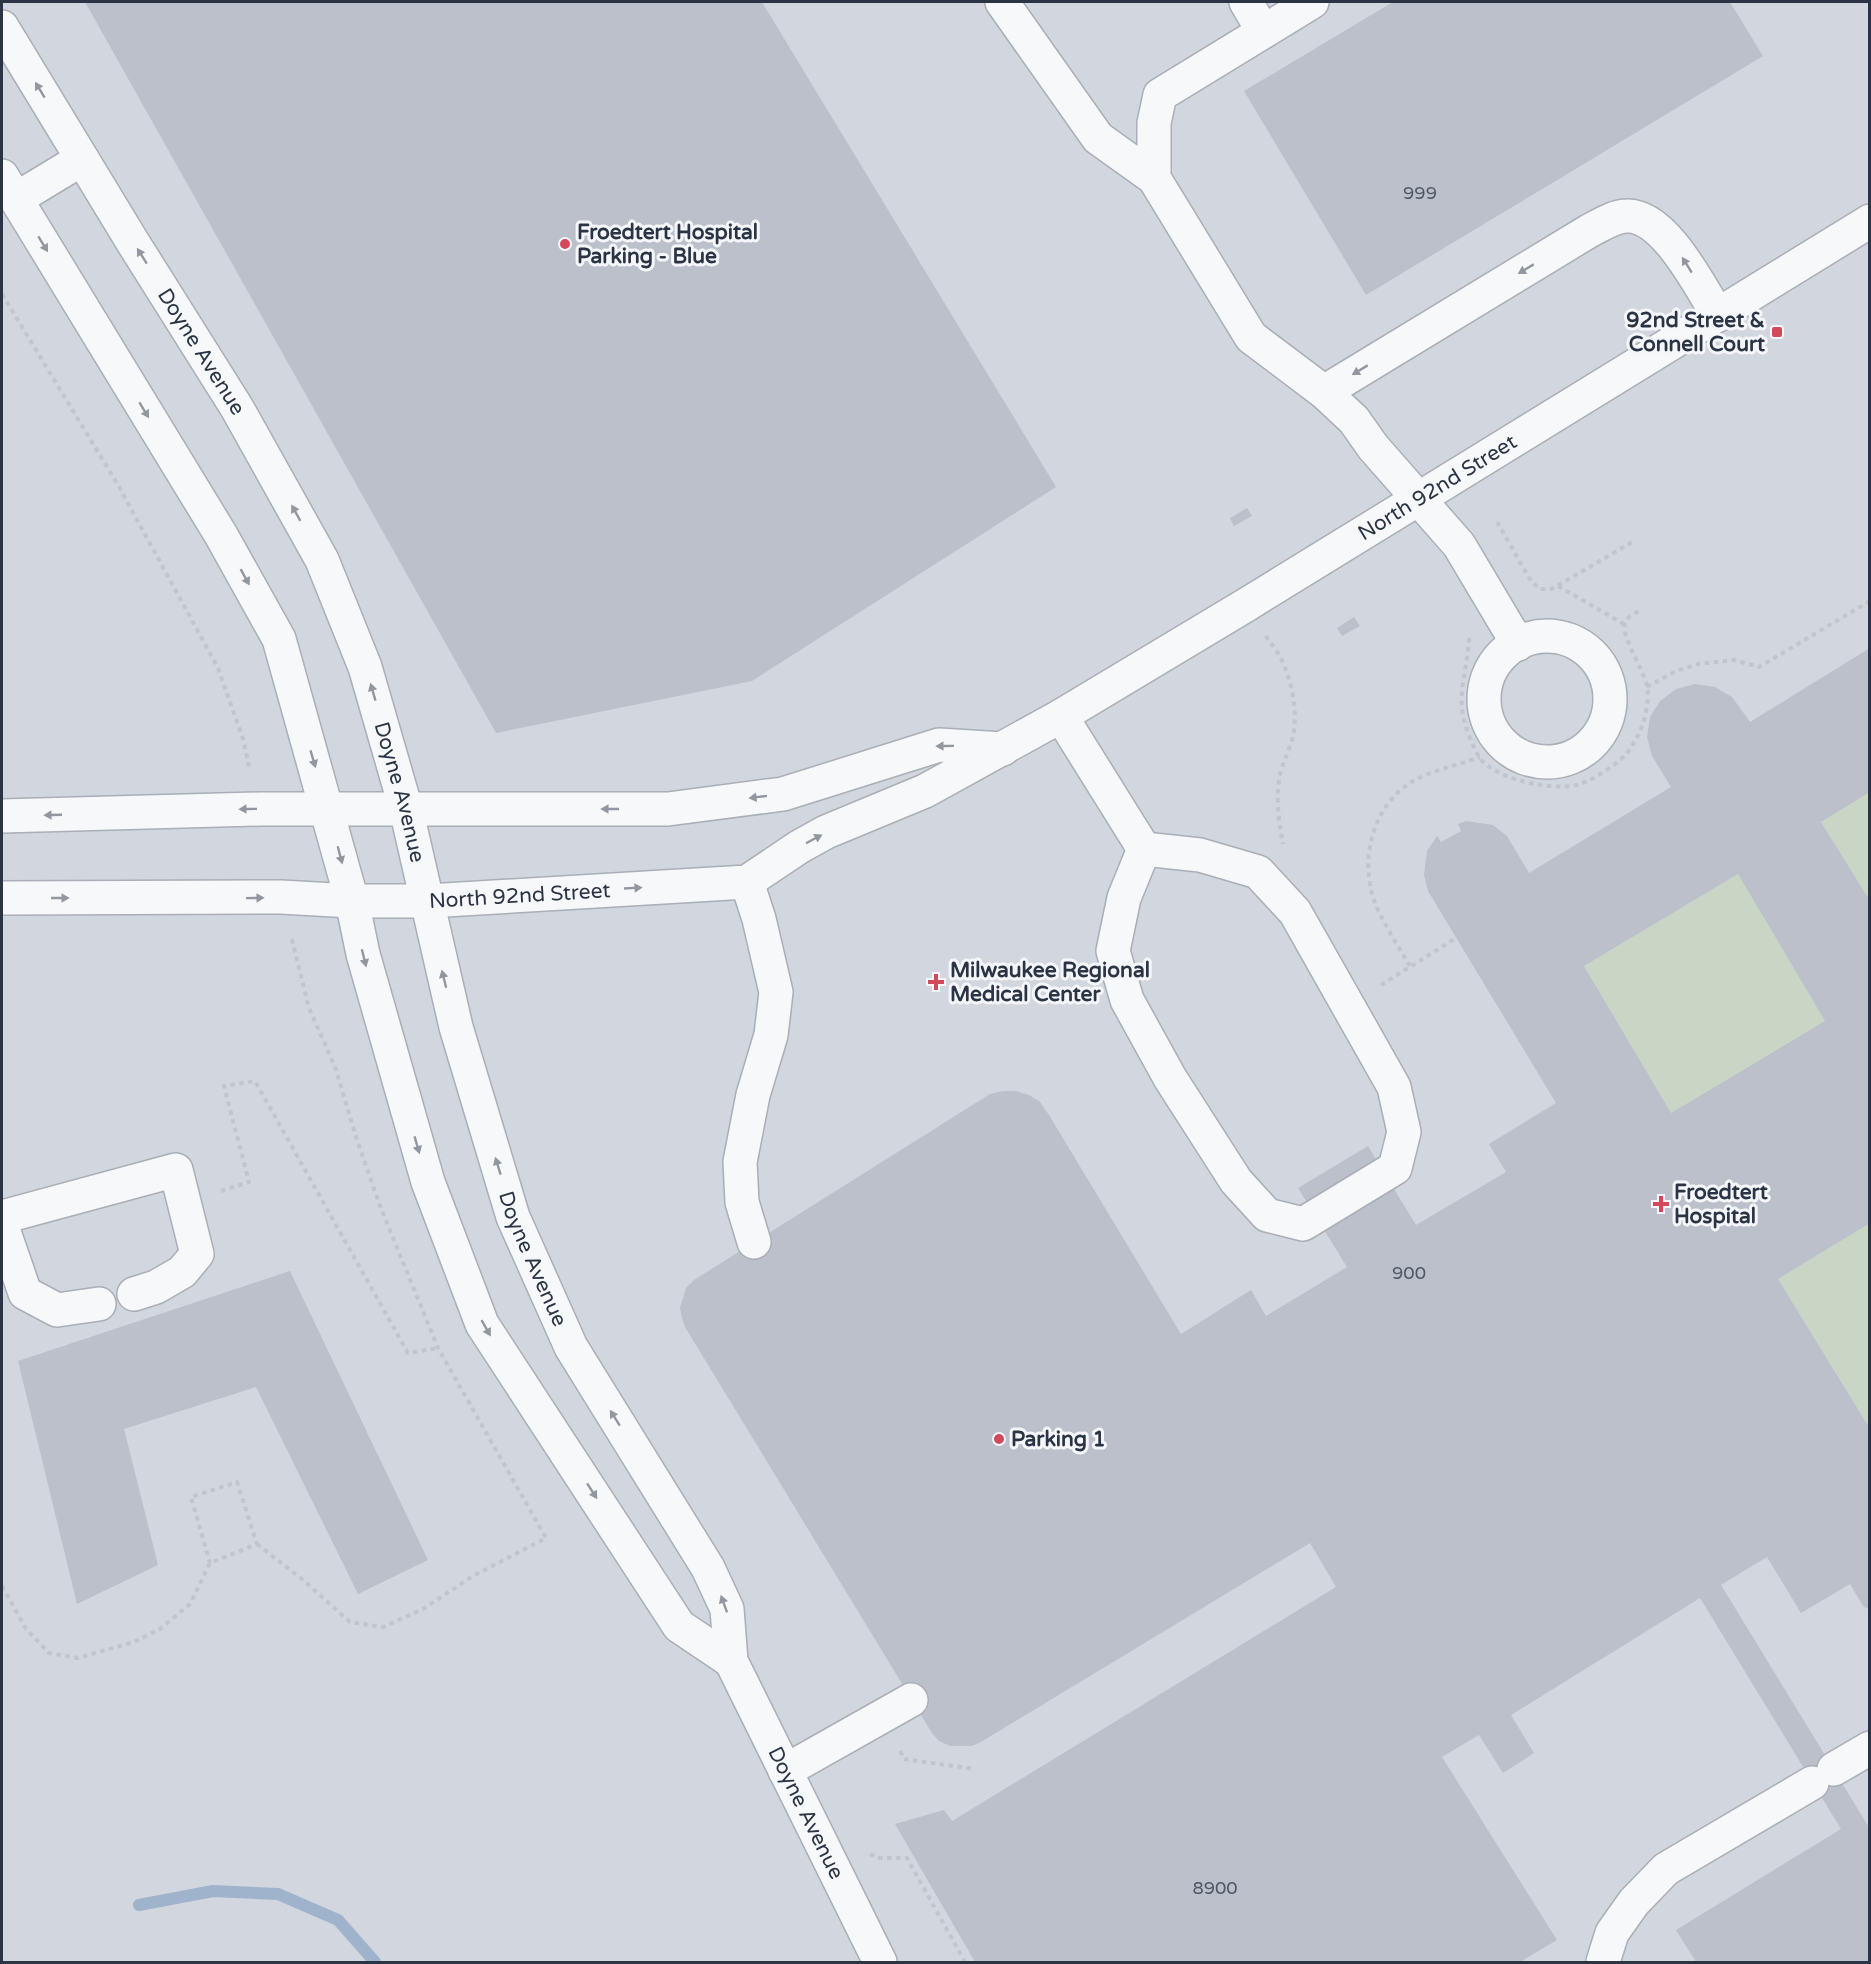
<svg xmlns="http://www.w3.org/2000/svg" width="1871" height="1964" font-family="'Varela Round',sans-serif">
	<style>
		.built { fill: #d2d6de }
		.green { fill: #c9d6c5 }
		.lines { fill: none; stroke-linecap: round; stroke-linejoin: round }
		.stream { stroke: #9fb4cc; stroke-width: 12 }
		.building { fill: #bbc0ca; fill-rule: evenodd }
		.minor-casing { stroke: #a9aeb7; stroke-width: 36 }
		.path { stroke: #c2c5cb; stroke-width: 4; stroke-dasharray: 4.5 4.5; stroke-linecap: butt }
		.minor { stroke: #f7f8fa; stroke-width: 33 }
		.oneway { fill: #9196a0 }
		.poi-dot { fill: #d1495b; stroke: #f4f6f9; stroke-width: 2 }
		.labels { text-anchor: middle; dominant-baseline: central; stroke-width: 6; stroke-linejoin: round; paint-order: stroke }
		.number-label { font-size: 18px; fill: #4f5766 }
		.poi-label { font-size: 21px; font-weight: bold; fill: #2b3445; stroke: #f4f6f9; text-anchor: start }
		.street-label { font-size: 21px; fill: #2b3445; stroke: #f4f6f9 }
	</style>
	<rect width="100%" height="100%" fill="#e4e7ec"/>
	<rect class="built" x="2" y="2" width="1867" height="1960"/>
	<g class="green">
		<polygon points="1869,792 1869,901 1821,822"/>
		<polygon points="1738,874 1825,1021 1671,1113 1584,966"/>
		<polygon points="1869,1223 1869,1423 1867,1424 1778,1279"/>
	</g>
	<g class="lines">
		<polyline class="stream" points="139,1905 213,1891 278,1894 338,1920 375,1962"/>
	</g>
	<g class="building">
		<polygon points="85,2 762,2 1056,487 752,681 496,733"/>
		<polygon points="1393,2 1730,2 1763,56 1366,295 1244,91"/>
		<polygon points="1247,508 1252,516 1234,526 1230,518"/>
		<polygon points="1354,617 1360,626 1342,636 1337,628"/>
		<path d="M1870,648V792L1821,822L1870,901V1223L1778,1279L1867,1424L1870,1423V1610L1863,1606L1850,1584L1801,1613L1767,1557L1721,1585L1870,1829V1962H1696L1676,1930L1841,1829L1700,1598L1511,1715L1534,1753L1503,1773L1479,1735L1442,1757L1557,1940L1520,1962H975L895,1824L944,1810L952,1821L1336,1587L1310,1543L981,1742L972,1746H950L939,1741L932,1733L685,1327L682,1318L680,1308L686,1288L694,1280L990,1094L1003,1091H1016L1029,1095L1040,1102L1049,1115L1181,1334L1251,1290L1266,1316L1347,1267L1298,1188L1368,1146L1416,1225L1506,1172L1489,1144L1556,1103L1428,891L1424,875L1427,851L1437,836L1441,842L1461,831L1458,824L1466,821L1493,825L1507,836L1529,873L1671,787L1652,756L1647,737L1650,717L1660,701L1676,689L1695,684L1715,687L1732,697L1750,722ZM1738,874L1825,1021L1671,1113L1584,966Z"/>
		<polygon points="290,1271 428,1560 358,1594 256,1387 124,1429 158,1565 77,1604 18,1361"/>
	</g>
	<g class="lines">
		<g class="minor-casing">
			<g id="minor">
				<polyline points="1002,2 1098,138 1154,178"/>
				<polyline points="1246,2 1263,31"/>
				<polyline points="1312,2 1160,95 1154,123 1154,178 1251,337 1324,392 1354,420 1373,447 1459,545 1518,644"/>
				<path id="s1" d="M2,27L132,241L237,408L322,560L365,667L406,809L456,1027L513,1217L571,1347L708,1568L727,1609L731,1661L880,1962"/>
				<polyline points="2,176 221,535 279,639 352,901 363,954 428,1182 482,1324 679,1626 731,1661"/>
				<polyline points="16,199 82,159"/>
				<path d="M1324,392L1589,231C1601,225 1614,216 1627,216C1665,215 1700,287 1718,315"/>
				<circle cx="1547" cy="699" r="63"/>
				<polyline points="1061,716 1144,849"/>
				<polyline points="2,816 260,809 668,809 783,794 939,745 1003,749"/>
				<polygon points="1144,849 1200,855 1258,872 1295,912 1394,1087 1404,1132 1395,1168 1303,1224 1267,1215 1236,1181 1170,1078 1127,1000 1113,951 1124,898"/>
				<polyline points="747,882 759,919 776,992 771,1035 753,1095 740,1162 742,1202 754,1242"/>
				<path id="s2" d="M2,898L281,897L352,901H428L747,882L799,847L826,832L925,791L1061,716L1246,605L1870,221"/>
				<polyline points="2,1217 176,1170 197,1254 182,1272 156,1287 134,1294"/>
				<polyline points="2,1226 25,1293 57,1310 99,1304"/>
				<polyline points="1834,1769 1870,1748"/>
				<polyline points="785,1771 911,1700"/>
				<polyline points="1603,1962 1612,1933 1634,1902 1666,1869 1812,1783"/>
			</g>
		</g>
		<g class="path">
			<polyline points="2,294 118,485 218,668 243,739 250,771"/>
			<polyline points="1497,522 1531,581 1540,589 1551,589 1557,586 1634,541"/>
			<polyline points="1558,586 1624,624"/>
			<path d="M1266,636C1270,642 1275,648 1279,655C1292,678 1299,715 1292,740C1288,754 1281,766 1279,780C1276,802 1279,823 1283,844"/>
			<path d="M1469,638C1468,668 1455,698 1466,727C1469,737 1474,748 1479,757C1494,779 1551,791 1576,785C1592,781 1615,766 1626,754C1630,750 1633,744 1636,739C1644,726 1650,701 1647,686C1644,670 1620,635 1625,623C1627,617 1633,614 1639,611"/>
			<polyline points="1647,687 1674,672 1698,664 1734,660 1759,667 1870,601"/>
			<path d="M1410,966C1399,948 1387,929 1378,910C1359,869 1368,813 1407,785C1427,771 1456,766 1480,757"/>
			<polyline points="1381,985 1456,938"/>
			<polyline points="221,1191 249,1182 224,1086 255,1081 408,1353 438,1348"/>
			<polyline points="257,1544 303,1580 350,1622 383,1627 423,1609 473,1576 546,1538 438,1348 380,1206 357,1140 335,1067 309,1008 291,936"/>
			<polyline points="2,1586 26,1629 49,1653 78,1658 134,1642 160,1629 190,1604 210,1563 257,1544 237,1482 191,1497 210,1563"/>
			<polyline points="900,1751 904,1759 975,1769"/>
			<polyline points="870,1854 878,1858 907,1858 965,1962"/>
		</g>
		<use href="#minor" class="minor"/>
	</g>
	<defs><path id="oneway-solid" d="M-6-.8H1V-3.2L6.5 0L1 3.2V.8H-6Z" transform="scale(1.5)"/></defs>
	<g class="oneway">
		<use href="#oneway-solid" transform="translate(40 90) rotate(-121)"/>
		<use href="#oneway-solid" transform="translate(43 244) rotate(59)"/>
		<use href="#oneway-solid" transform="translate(142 256) rotate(-122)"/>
		<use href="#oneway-solid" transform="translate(1687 265) rotate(-122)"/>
		<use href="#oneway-solid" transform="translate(1526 269) rotate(149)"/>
		<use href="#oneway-solid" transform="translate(1360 370) rotate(149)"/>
		<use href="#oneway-solid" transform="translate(144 410) rotate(59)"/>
		<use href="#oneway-solid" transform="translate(296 513) rotate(-119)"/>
		<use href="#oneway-solid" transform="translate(245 577) rotate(61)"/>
		<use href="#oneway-solid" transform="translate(373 692) rotate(-106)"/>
		<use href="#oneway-solid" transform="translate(945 746) rotate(179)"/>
		<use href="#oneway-solid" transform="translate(313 759) rotate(74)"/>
		<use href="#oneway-solid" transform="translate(758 797) rotate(173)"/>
		<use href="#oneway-solid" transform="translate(248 809) rotate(179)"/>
		<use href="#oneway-solid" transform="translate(610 809) rotate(180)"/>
		<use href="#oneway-solid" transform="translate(53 815) rotate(178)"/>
		<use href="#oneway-solid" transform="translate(814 839) rotate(-28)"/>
		<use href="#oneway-solid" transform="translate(340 855) rotate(75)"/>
		<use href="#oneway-solid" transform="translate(633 888) rotate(-3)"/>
		<use href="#oneway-solid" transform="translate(60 898)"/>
		<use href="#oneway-solid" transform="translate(255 898) rotate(-1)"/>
		<use href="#oneway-solid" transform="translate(364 958) rotate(76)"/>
		<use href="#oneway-solid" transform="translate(444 979) rotate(-104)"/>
		<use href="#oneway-solid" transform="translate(417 1145) rotate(74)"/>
		<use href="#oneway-solid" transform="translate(498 1166) rotate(-107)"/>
		<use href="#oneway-solid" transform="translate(486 1328) rotate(60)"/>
		<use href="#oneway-solid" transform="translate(615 1418) rotate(-122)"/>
		<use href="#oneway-solid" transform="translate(592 1491) rotate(57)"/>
		<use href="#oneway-solid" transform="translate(724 1604) rotate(-110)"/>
	</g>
	<g class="poi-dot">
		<circle cx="565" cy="244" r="6"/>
		<rect x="1771" y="326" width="12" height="12" rx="3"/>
		<path d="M933 973h6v6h6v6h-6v6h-6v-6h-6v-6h6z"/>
		<path d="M1658 1195h6v6h6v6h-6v6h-6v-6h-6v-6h6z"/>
		<circle cx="999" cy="1439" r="6"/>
	</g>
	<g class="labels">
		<g class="number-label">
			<text x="1420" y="193">999</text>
			<text x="1409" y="1273">900</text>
			<text x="1215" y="1888">8900</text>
		</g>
		<g class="poi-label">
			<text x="577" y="232">Froedtert Hospital<tspan x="577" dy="24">Parking - Blue</tspan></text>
			<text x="1765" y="320" text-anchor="end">92nd Street &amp;<tspan x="1765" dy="24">Connell Court</tspan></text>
			<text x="950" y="970">Milwaukee Regional<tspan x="950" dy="24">Medical Center</tspan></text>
			<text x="1674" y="1192">Froedtert<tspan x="1674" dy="24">Hospital</tspan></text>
			<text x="1011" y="1439">Parking 1</text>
		</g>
		<g class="street-label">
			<text stroke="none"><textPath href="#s1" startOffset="381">Doyne Avenue</textPath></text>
			<text stroke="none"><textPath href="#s2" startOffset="1542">North 92nd Street</textPath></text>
			<text stroke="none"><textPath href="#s1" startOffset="867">Doyne Avenue</textPath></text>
			<text stroke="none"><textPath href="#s2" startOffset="518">North 92nd Street</textPath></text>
			<text stroke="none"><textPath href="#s1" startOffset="1353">Doyne Avenue</textPath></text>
			<text stroke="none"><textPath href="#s1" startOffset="1976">Doyne Avenue</textPath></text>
		</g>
	</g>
	<rect width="1871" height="1964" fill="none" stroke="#2b3445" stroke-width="6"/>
</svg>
